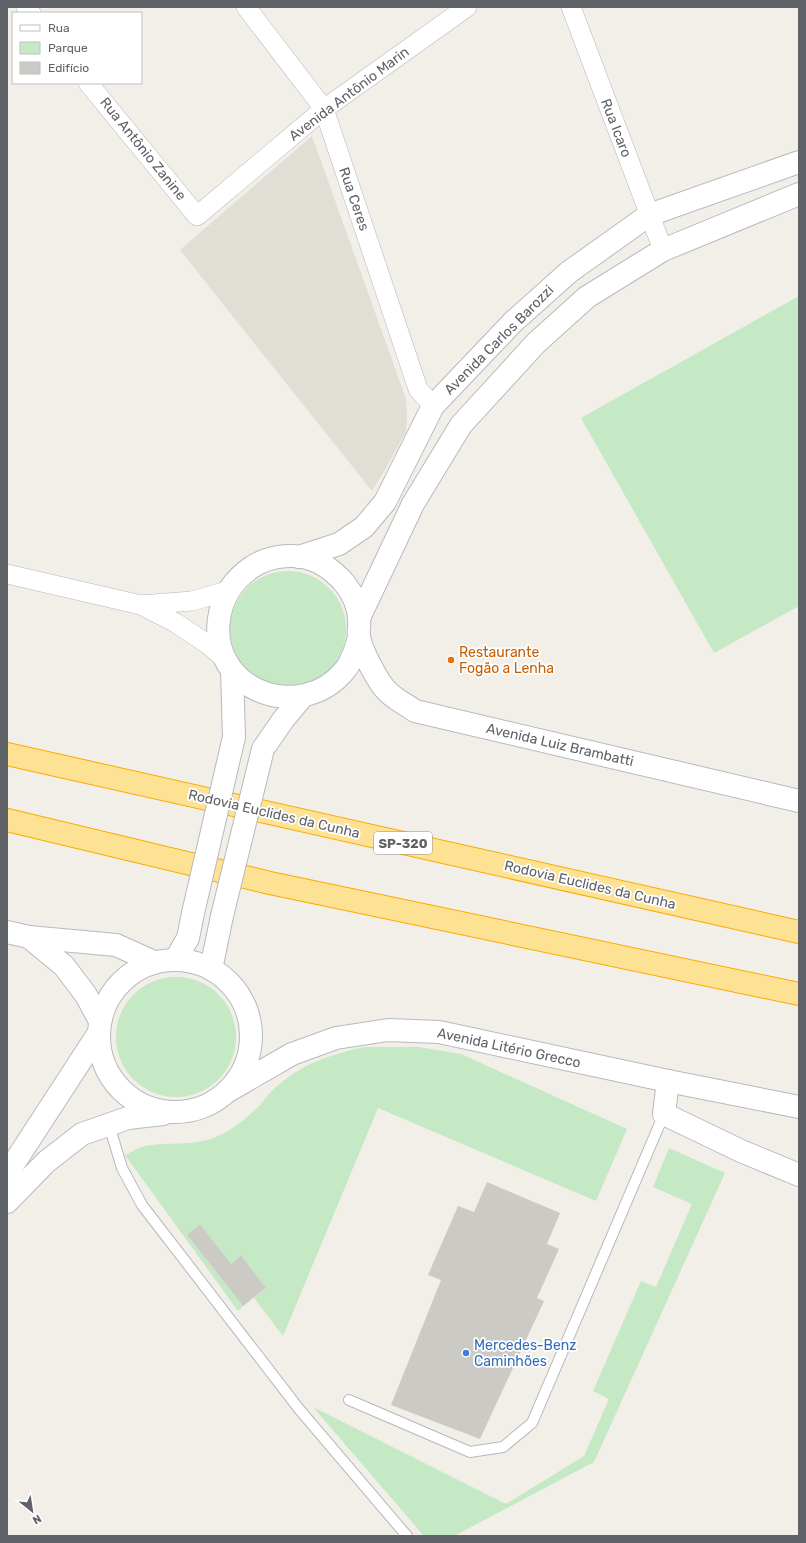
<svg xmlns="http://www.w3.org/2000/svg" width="806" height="1543" font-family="Rubik,sans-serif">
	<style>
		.education { fill: #e1ded6 }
		.green { fill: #c5e8c5 }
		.building { fill: #cccac5 }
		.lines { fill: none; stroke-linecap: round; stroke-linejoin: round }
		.lane-casing { stroke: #b5b8bc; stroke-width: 12 }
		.street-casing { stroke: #b5b8bc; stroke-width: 20 }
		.secondary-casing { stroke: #b6babf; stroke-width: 24 }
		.highway-casing { stroke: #f9ab00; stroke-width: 24 }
		.lane { stroke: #fff; stroke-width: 10 }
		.street { stroke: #fff; stroke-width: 19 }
		.secondary { stroke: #fff; stroke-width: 22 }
		.highway { stroke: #fde293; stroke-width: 22 }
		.secondary-bridge-casing { stroke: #b6babf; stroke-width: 24; stroke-linecap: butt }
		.secondary-bridge { stroke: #fff; stroke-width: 22 }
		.food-dot { fill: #e8710a; stroke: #fff; stroke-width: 1.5 }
		.shop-dot { fill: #3f7fe0; stroke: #fff; stroke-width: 1.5 }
		.labels { text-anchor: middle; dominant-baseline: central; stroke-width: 3.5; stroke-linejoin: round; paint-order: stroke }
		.shield { fill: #fff; stroke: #8f9295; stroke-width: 1 }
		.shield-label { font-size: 13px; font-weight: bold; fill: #5f6368 }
		.street-label { font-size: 14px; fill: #5f6368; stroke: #fff }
		.food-label { font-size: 14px; fill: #c56008; stroke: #fff; text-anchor: start }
		.shop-label { font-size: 14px; fill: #366cbe; stroke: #fff; text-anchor: start }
	</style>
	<rect width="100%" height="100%" fill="#f1efe8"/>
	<polygon class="education" points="312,136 406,399 407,415 406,432 385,470 372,491 180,250"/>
	<g class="green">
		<polygon points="799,296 799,606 714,653 581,418"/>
		<circle cx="288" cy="629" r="58"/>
		<circle cx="176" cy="1037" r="60"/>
		<path d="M364,1047H418L461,1054L627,1129L596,1201L378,1108L283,1336L254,1298L266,1288L241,1255L231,1264L200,1224L187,1235L243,1306L238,1311L125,1155C130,1153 136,1149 141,1147C165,1141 192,1147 216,1137C230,1131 245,1120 256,1109C263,1103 267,1095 274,1089C301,1064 329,1055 364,1047Z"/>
		<polygon points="669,1148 725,1173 594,1462 454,1536 424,1536 313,1407 506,1504 584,1456 609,1399 593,1391 641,1281 656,1287 692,1204 653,1187"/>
	</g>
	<g class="building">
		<polygon points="487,1182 560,1213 547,1244 559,1249 537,1298 544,1301 480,1439 391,1405 441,1280 428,1275 458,1206 474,1212"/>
		<polygon points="200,1224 231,1264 241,1255 266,1288 243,1306 187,1235"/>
	</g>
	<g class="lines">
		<g class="lane-casing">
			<g id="lane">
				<polyline points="109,1125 122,1168 142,1205 299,1409 407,1536"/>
				<polyline points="349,1400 470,1452 503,1447 532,1423 664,1114"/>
			</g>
		</g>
		<g class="street-casing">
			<g id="street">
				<polyline points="26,7 31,13"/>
				<polyline points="246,7 324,109 418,389 433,406"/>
				<polyline points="571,7 663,250"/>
				<polyline points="88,83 197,216 324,109 467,7"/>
				<polyline points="7,574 141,605 176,623 206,643 225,659"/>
				<polyline points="141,605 192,601 227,591"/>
			</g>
		</g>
		<g class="secondary-casing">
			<g id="secondary">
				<polyline points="299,557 339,544 364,527 385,502 433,406 513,322 569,272 649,215 799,162"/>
				<polyline points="359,618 413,504 461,425 536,343 587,297 663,250 799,194"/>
				<path d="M359,637C356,648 353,660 345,670C301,724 209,691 219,619C222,596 233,580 252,567C270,555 298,552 318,562C339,573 357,593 359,618C360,624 358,630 359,636C361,650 378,683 388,692C396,700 407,705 415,711L799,801"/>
				<polyline points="232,670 234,737"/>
				<polyline points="263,749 283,720 302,697"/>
				<polyline points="7,932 29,937 116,945 154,962"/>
				<polyline points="29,937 64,966 86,995 100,1021"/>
				<polyline points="176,959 188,938 193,913"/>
				<circle cx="175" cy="1036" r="76"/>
				<polyline points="211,969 222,916"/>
				<polyline points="668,1081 664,1114 741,1151 799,1175"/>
				<polyline points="228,1091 292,1054 336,1038 388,1030 439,1032 668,1081 799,1107"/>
				<polyline points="7,1174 98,1034"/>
				<polyline points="7,1202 46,1162 82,1134 128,1118 163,1114"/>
			</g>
		</g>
		<g class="highway-casing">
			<g id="highway">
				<polyline points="7,754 799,932"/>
				<polyline points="7,820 270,883 799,994"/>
			</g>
		</g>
		<use href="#lane" class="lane"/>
		<use href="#street" class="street"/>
		<use href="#secondary" class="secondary"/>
		<use href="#highway" class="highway"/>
		<g class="secondary-bridge-casing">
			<g id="secondary-bridge">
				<polyline points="193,913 234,737"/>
				<polyline points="222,916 263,749"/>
			</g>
		</g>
		<use href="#secondary-bridge" class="secondary-bridge"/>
	</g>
	<circle class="food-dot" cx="451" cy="660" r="4"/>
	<circle class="shop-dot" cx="466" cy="1353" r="4"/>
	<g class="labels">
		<rect class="shield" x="374" y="832" width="58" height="22" rx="3"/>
		<g class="shield-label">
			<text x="403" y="843">SP-320</text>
		</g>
		<g class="street-label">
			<text transform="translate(349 94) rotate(-37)">Avenida Antônio Marin</text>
			<text transform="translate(616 128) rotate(69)">Rua Icaro</text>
			<text transform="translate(143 149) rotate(51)">Rua Antônio Zanine</text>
			<text transform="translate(354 199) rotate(71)">Rua Ceres</text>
			<text transform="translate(499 340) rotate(-45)">Avenida Carlos Barozzi</text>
			<text transform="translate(560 745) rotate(13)">Avenida Luiz Brambatti</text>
			<text transform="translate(274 814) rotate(13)">Rodovia Euclides da Cunha</text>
			<text transform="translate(590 885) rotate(13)">Rodovia Euclides da Cunha</text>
			<text transform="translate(509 1048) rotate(12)">Avenida Litério Grecco</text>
		</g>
		<g class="food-label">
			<text x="459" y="652">Restaurante<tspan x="459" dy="16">Fogão a Lenha</tspan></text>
		</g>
		<g class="shop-label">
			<text x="474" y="1345">Mercedes-Benz<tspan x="474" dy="16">Caminhões</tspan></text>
		</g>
	</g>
	<rect width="806" height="1543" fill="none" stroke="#5f6368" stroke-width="16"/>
	<rect x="12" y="12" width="130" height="72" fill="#ffffff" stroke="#bfc1c3"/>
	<rect x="20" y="25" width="20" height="6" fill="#ffffff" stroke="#bfc1c3"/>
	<text x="48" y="32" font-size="12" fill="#5f6368">Rua</text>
	<rect x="20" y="42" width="20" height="12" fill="#c5e8c5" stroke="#bfc1c3"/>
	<text x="48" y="52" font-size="12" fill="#5f6368">Parque</text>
	<rect x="20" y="62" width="20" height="12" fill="#cccac5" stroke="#bfc1c3"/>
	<text x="48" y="72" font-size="12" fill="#5f6368">Edifício</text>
	<g transform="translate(32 1511) rotate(150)" stroke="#ffffff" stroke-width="3" paint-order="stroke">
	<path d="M0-3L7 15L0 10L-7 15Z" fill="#5f6368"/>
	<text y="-6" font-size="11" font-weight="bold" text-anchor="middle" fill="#5f6368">N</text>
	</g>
</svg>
